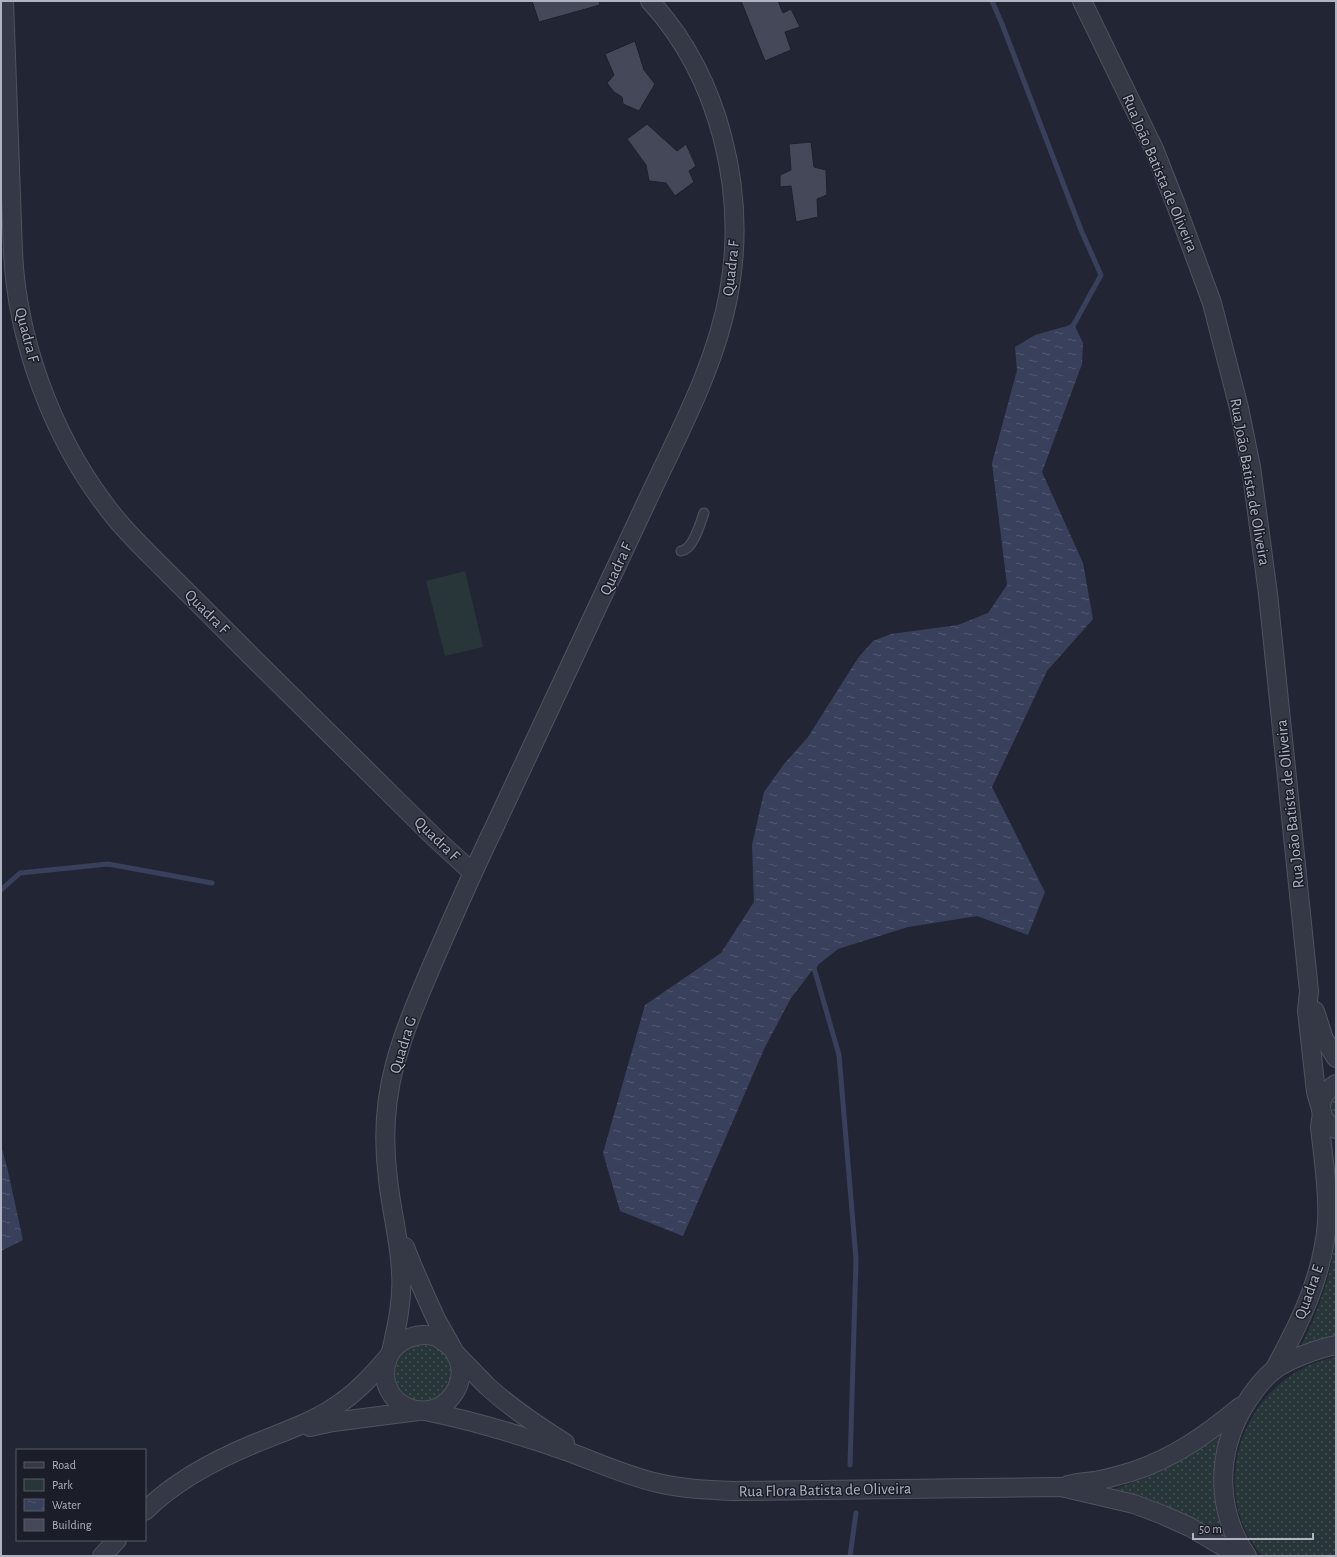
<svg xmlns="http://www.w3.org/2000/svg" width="1337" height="1557" font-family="'Alegreya Sans',sans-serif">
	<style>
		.grass { fill: url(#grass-dots) }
		.park { fill: #283539 }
		.water { fill: url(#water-ripples) }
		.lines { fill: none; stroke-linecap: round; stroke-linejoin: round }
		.stream { stroke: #39405c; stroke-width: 5 }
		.building { fill: #444859; stroke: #1d202c }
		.lane-casing { stroke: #505360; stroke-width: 11 }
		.street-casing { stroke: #505360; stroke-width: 20 }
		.lane { stroke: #353845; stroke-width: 9 }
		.street { stroke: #353845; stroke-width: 18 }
		.labels { text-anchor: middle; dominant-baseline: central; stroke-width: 3; stroke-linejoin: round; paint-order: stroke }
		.street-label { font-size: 16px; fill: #b0b3c2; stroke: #1b1e29 }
	</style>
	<defs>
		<pattern id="grass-dots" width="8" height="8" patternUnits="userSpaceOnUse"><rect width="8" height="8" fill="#283539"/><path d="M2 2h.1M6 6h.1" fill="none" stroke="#455054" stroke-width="1.8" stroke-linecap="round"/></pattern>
		<pattern id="water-ripples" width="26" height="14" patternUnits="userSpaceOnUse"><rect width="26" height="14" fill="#39405c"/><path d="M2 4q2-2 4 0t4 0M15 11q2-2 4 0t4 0" fill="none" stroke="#535972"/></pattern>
	</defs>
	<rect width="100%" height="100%" fill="#222634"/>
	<g class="grass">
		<polygon points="1336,1092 1336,1121 1334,1120 1328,1105"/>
		<path d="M1336,1238V1339L1298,1352C1317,1315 1330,1279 1336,1238Z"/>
		<circle cx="423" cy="1373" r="28"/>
		<path d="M1336,1357V1556H1262C1202,1486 1247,1373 1336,1357Z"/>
		<path d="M1222,1435L1229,1540C1192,1516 1156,1499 1114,1489C1154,1476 1188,1459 1222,1435Z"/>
	</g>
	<polygon class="park" points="465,571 483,647 445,656 426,581"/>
	<g class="water">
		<polygon points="1074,324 1083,343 1082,364 1042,472 1083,563 1093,619 1047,671 992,787 1045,892 1028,935 977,916 908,927 838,949 814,968 791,998 765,1047 683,1236 620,1211 603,1153 645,1005 721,953 754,902 752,845 764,792 784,764 808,737 858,658 873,641 891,634 958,625 988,613 1007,585 992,463 1017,370 1015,347 1035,335"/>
		<polygon points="1,1146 7,1167 23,1240 1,1251"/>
	</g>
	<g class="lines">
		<g class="stream">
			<polyline points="992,1 1002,24 1081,230 1101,275 1074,324 1069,329"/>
			<polyline points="1,890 20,873 108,864 212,883"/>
			<polyline points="816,963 814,968 839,1055 856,1259 850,1465"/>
			<polyline points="850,1556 856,1513"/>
		</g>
	</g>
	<g class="building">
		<polygon points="532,1 599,1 600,5 539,22"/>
		<polygon points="741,1 778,1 783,13 791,9 800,27 785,32 791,50 765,61"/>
		<polygon points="635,41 644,70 655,84 639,111 623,104 622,97 614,92 607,83 614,75 605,54"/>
		<polygon points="647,124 677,151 686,144 696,166 689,171 694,182 675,196 666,183 649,181 646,165 627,139"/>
		<polygon points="811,142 814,167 826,170 827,195 817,199 818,217 796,222 791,186 780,187 780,175 791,170 789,144"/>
	</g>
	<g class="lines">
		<g class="lane-casing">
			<path id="lane" d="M681,551C693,550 700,524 704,513"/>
		</g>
		<g class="street-casing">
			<g id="street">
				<path d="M4,1L13,252C17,339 51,432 103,502C120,526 142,547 163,568C192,597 221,626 250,655C312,716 374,777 436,839L472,872"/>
				<polyline points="1082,1 1154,149 1176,205 1212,303 1239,408 1251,467 1268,594 1309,991 1307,1011 1316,1092 1321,1109"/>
				<polyline points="1315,1011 1324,1039 1336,1058"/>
				<path d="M1336,1084C1317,1096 1315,1118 1336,1129"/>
				<path d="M405,1247C414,1271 425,1295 436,1319C443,1332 451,1345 458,1359C462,1368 461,1379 457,1388C435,1432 371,1406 388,1358C395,1340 418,1331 436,1337C443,1340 448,1345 453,1349"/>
				<path d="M391,1352C397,1326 403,1299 401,1273C400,1241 391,1210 388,1179C383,1141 385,1101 395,1064C405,1027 421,991 436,956C455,913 473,871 493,830C544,720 596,611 647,501C678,434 716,366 729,292C747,192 720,77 650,1"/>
				<path d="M457,1355C467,1365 477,1376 487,1386C511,1408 538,1426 565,1443"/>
				<path d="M1274,1370C1300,1323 1323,1276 1327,1222C1329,1192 1323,1157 1320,1127L1322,1113"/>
				<path d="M425,1411C474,1421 521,1435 569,1452C599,1463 627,1476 658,1483C683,1489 709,1490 734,1491L1061,1487L1134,1504L1163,1515L1190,1527L1239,1556"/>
				<polyline points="310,1427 333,1422 418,1411"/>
				<path d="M1068,1485C1077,1482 1086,1482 1095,1481C1107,1479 1120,1475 1131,1472C1174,1458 1206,1435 1240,1407"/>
				<path d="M145,1511C175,1481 217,1459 256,1443C285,1431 317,1421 343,1401C360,1389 374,1373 388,1357"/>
				<polyline points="102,1556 117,1540"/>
				<path d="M1247,1556C1216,1511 1216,1455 1243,1408C1251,1395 1261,1380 1274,1370C1287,1360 1319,1348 1336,1345"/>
			</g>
		</g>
		<use href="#lane" class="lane"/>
		<use href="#street" class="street"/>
	</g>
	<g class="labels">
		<g class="street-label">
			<text transform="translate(1160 173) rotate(67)">Rua João Batista de Oliveira</text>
			<text transform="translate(731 268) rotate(-84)">Quadra F</text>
			<text transform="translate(27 335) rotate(75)">Quadra F</text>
			<text transform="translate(1250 482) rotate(80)">Rua João Batista de Oliveira</text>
			<text transform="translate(616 569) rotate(-65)">Quadra F</text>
			<text transform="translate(207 612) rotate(45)">Quadra F</text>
			<text transform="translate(1290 804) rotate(-96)">Rua João Batista de Oliveira</text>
			<text transform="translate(437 839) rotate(44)">Quadra F</text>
			<text transform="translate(403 1045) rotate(-73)">Quadra G</text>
			<text transform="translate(1309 1292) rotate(-70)">Quadra E</text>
			<text transform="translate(825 1490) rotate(-1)">Rua Flora Batista de Oliveira</text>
		</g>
	</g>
	<rect width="1337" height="1557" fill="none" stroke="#b0b3c2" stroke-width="4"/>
	<rect x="16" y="1449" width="130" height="92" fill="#1b1e29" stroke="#575a66"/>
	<rect x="24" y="1462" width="20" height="6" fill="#353845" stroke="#575a66"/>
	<text x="52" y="1469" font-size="12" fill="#b0b3c2">Road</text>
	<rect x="24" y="1479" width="20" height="12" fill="#283539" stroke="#575a66"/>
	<text x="52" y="1489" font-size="12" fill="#b0b3c2">Park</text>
	<rect x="24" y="1499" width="20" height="12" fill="url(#water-ripples)" stroke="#575a66"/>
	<text x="52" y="1509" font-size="12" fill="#b0b3c2">Water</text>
	<rect x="24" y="1519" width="20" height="12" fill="#444859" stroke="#575a66"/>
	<text x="52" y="1529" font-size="12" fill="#b0b3c2">Building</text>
	<path d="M1193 1533v6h120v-6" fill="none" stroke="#b0b3c2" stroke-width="2"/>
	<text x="1199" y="1533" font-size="12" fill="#b0b3c2" stroke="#1b1e29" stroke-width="3" paint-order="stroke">50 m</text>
</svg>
